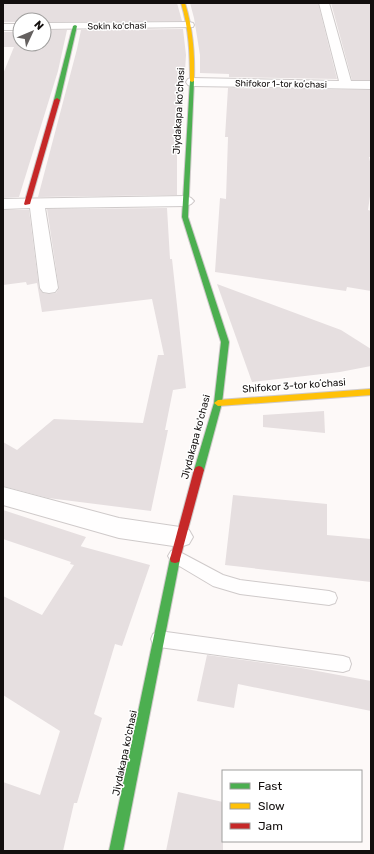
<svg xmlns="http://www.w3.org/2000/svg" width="374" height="854" font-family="Rubik,sans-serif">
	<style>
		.building { fill: #e6dfe0 }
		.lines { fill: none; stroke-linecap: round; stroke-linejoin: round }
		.lane-casing { stroke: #cfcaca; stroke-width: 2 }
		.street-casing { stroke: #cfcaca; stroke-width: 2 }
		.fast-casing { stroke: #cfcaca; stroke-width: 2 }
		.slow-casing { stroke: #cfcaca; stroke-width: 2 }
		.jam-casing { stroke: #cfcaca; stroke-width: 2 }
		.lane { fill: #fffefe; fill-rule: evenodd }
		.street { fill: #fffefe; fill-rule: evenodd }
		.fast { fill: #4caf50; fill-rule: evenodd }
		.slow { fill: #ffc107; fill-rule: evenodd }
		.jam { fill: #c62828; fill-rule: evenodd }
		.labels { text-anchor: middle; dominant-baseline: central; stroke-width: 3; stroke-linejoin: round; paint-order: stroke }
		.far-street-label { font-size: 9px; fill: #120e0d; stroke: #fff }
		.street-label { font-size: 10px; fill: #120e0d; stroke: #fff }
	</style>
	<rect width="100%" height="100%" fill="#fdf9f8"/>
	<g class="building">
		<polygon points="79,3 177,3 182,21 44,22 44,20 20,20 20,22 3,22 3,4"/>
		<polygon points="190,3 318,3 337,79 229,77 229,74 200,73 200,55 194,18"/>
		<polygon points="331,3 371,3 371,80 352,80"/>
		<polygon points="183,29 186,55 181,135 177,135 177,195 38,197 77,49 81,30"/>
		<polygon points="44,30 67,30 58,71 19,197 3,198 3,74 14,47 3,47 3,32 20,32 20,44 44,44"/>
		<polygon points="228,88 371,90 371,157 369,157 371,166 371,189 368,210 371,211 371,291 347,287 346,291 215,272 220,198 226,199 228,137 225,137"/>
		<polygon points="167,208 170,259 172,259 186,388 173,390 165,430 168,430 151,511 48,498 3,486 3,442 17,450 54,419 143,423 158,355 164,355 152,299 42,312 37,283 27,285 26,282 3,285 3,210 29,210 39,288 43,293 49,294 56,293 59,288 47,209"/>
		<polygon points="217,284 341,330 371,349 371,366 340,372 252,382"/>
		<polygon points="324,411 325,433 263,427 263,415"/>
		<polygon points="233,495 327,504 327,535 371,539 371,582 225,565"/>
		<polygon points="3,510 86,537 75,556 80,546 150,565 122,646 115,644 94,714 102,718 77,803 74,803 63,851 3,851 3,782 40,795 60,731 3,695 3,596 42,615 74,565 70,564 71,562 3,539"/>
		<polygon points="207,655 301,668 371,681 371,711 238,684 234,708 197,701"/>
		<polygon points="178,792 223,802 223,851 166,851"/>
	</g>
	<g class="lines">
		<g class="lane-casing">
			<g id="lane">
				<polygon points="176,550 223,575 240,580 329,591 335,593 337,598 335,603 329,605 240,594 213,586 171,561 168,556 171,551"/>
				<polygon points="159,631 343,656 349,658 351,664 349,670 343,672 159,647 153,644 151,639 153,634"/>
			</g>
		</g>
		<g class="street-casing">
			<g id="street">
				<polygon points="319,3 329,3 351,81 371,81 371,89 192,86 188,85 186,82 188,79 192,78 339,81"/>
				<polygon points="189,22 193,23 194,25 193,27 44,29 44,23"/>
				<rect x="3" y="24" width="17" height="6"/>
				<polygon points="186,196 191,198 194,201 191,204 186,206 45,208 58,288 55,292 49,293 43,292 40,288 30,208 3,209 3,199"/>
				<polygon points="3,487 119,518 180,527 189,530 193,537 189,544 180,547 119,538 3,505"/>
			</g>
		</g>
		<g class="fast-casing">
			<g id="fast">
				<polygon points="75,25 77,26 60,100 57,102 54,100 73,26"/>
				<polygon points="192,80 194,81 188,217 229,342 222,403 204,470 202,473 196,473 194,470 214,403 221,342 182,217 190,81"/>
				<polygon points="175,555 179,556 180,559 123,851 109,851 170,559 171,556"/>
			</g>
		</g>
		<g class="slow-casing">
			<g id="slow">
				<path d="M181,3H185C193,29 195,54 194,81L192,82L190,81C190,54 189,29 181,3Z"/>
				<polygon points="371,389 371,395 218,406 214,403 218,400"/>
			</g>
		</g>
		<g class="jam-casing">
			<g id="jam">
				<polygon points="57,98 60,100 30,204 25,205 24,204 54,100"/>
				<polygon points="199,466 202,467 204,470 180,559 179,562 175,563 171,562 170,559 194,470 196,467"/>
			</g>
		</g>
		<use href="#lane" class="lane"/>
		<use href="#street" class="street"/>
		<use href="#fast" class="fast"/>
		<use href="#slow" class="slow"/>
		<use href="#jam" class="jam"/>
	</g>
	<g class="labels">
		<g class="far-street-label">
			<text transform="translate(117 26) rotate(-1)">Sokin koʻchasi</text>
			<text transform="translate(281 84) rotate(1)">Shifokor 1-tor koʼchasi</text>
		</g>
		<g class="street-label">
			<text transform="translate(179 111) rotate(-87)">Jiydakapa ko'chasi</text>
			<text transform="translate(294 386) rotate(-4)">Shifokor 3-tor koʼchasi</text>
			<text transform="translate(196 437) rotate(-75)">Jiydakapa ko'chasi</text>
			<text transform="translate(125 753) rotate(-78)">Jiydakapa ko'chasi</text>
		</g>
	</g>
	<rect width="374" height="854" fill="none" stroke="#120e0d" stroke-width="8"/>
	<rect x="222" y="770" width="140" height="72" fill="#ffffff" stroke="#a09f9e"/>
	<rect x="230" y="783" width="20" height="6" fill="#4caf50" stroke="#a09f9e"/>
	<text x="258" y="790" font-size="12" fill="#120e0d">Fast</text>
	<rect x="230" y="803" width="20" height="6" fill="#ffc107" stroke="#a09f9e"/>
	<text x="258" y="810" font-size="12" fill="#120e0d">Slow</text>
	<rect x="230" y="823" width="20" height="6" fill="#c62828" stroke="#a09f9e"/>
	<text x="258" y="830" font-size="12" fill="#120e0d">Jam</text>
	<g transform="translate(32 32) rotate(46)"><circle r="19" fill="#ffffff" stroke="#a09f9e"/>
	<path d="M0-3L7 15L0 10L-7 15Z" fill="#64605f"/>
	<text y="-6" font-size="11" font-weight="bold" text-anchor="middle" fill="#120e0d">N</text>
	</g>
</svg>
